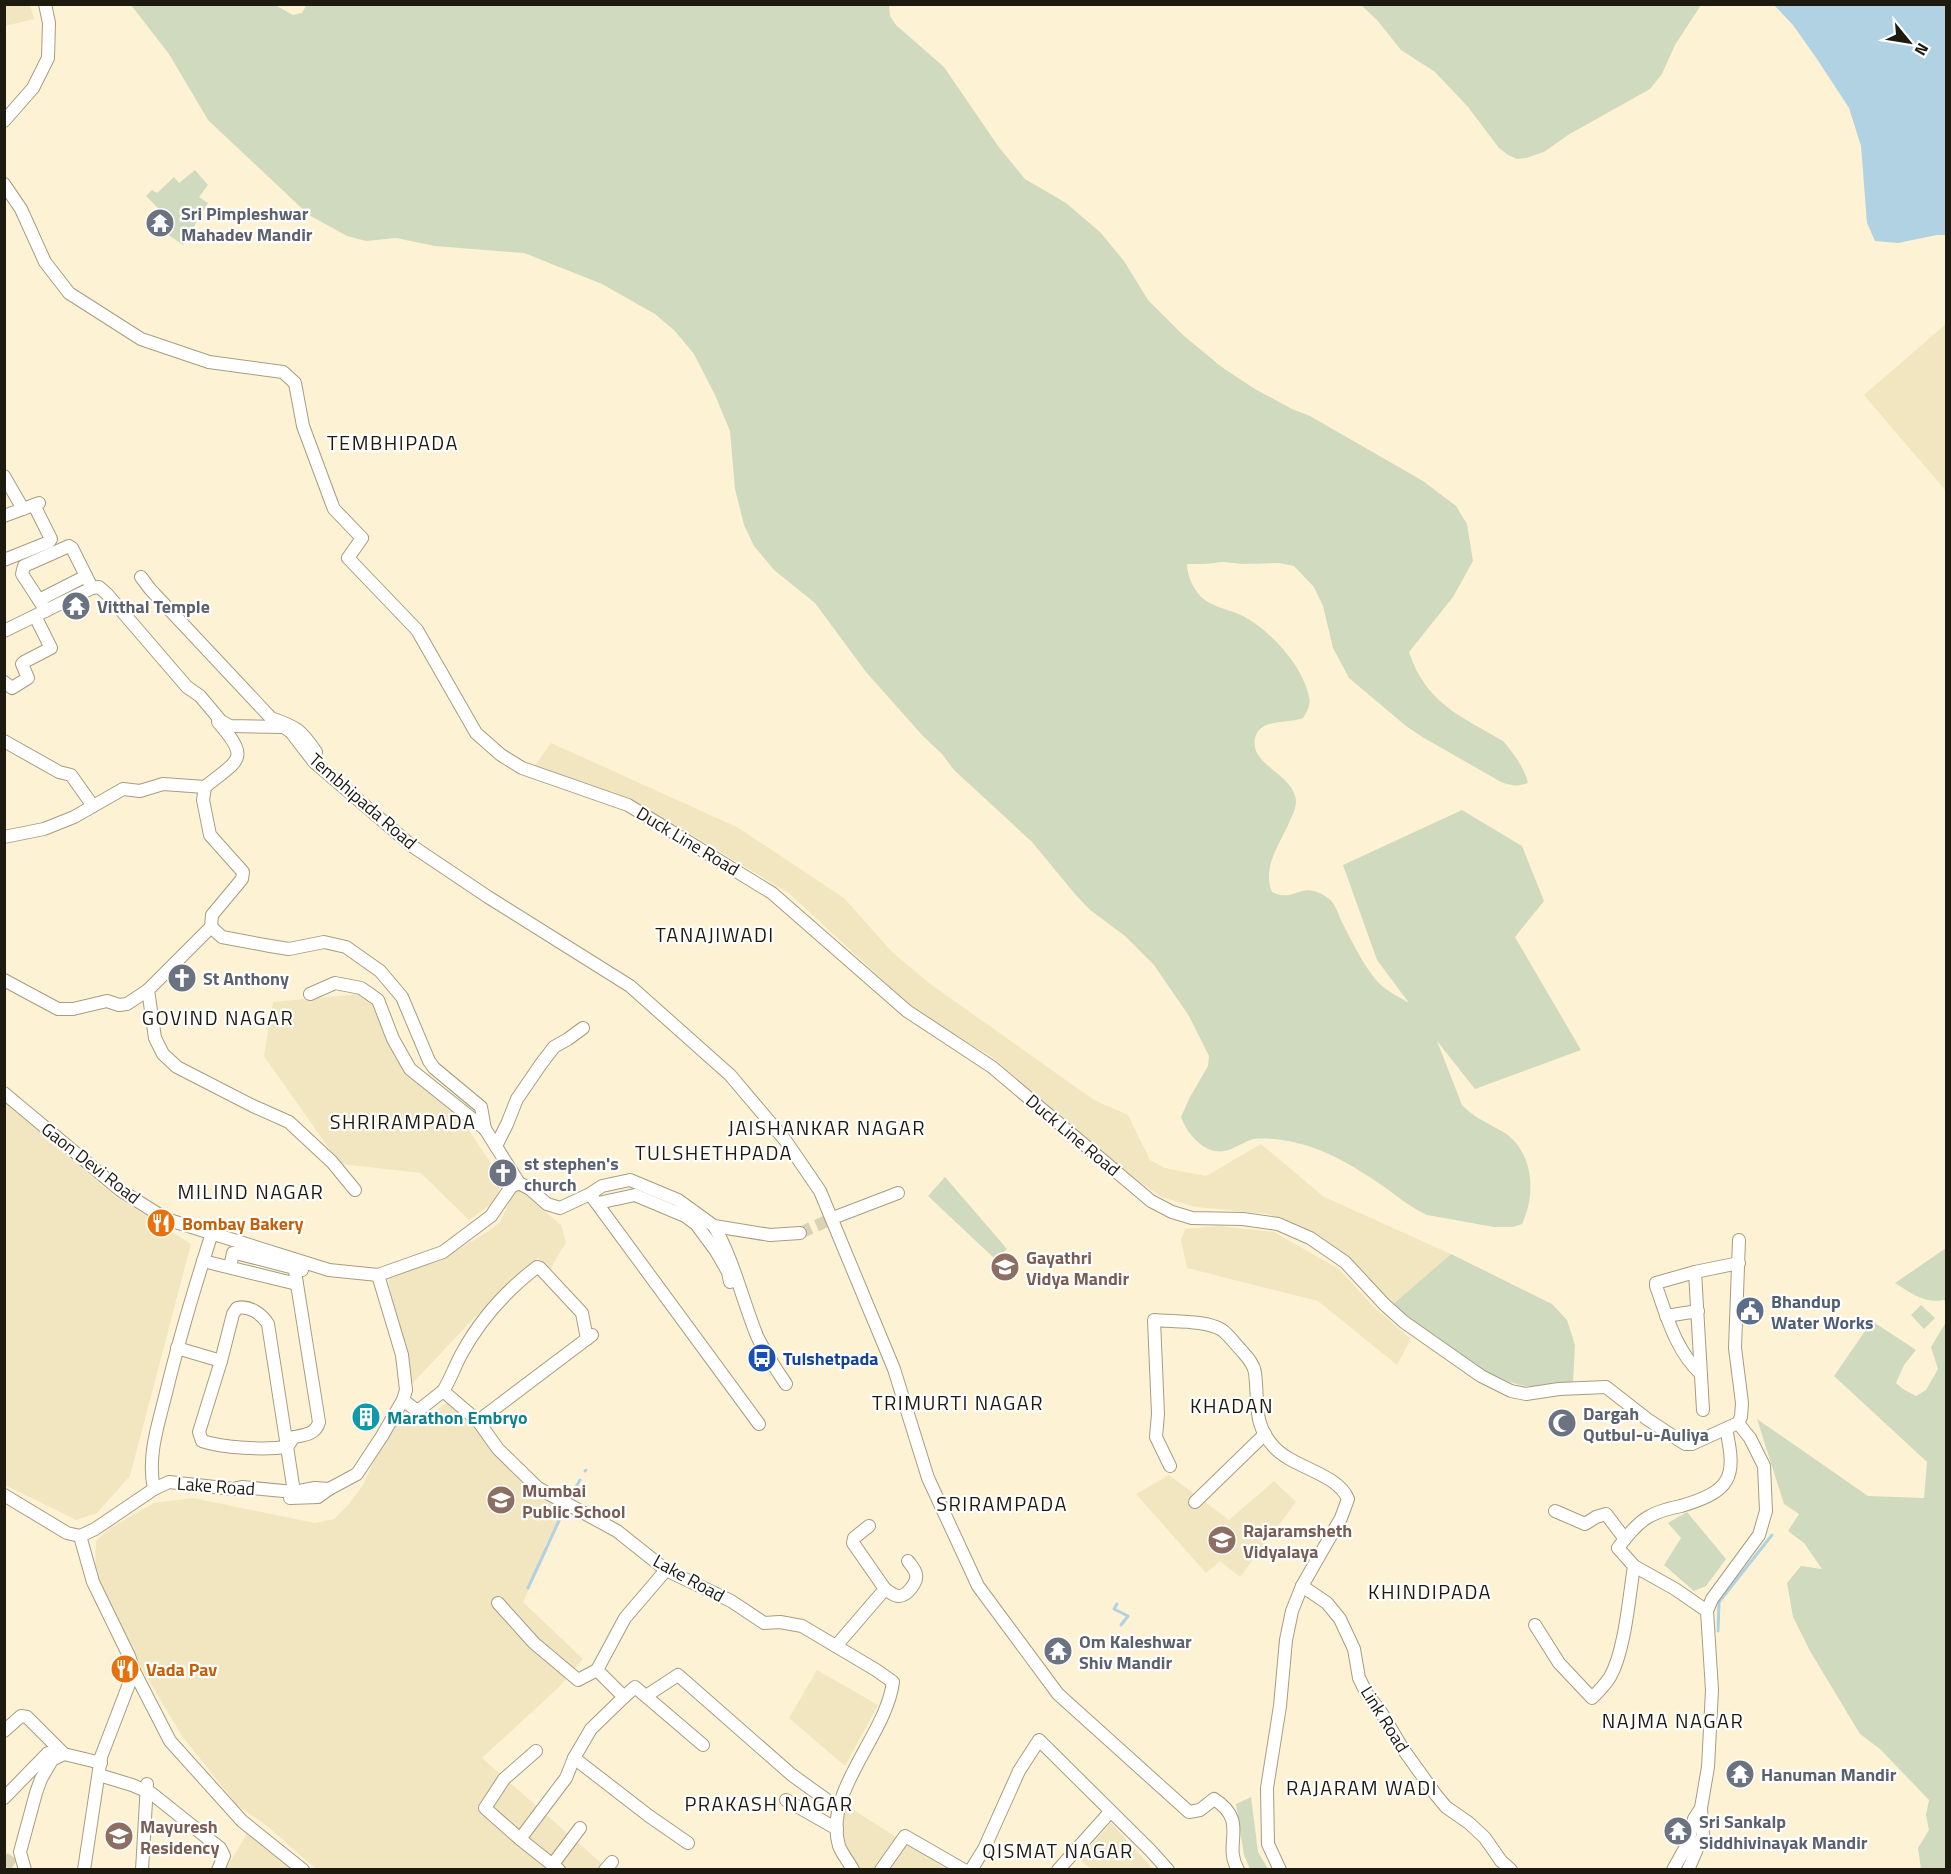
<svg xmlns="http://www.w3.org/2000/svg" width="1951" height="1874" font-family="'Titillium Web',sans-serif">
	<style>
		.built { fill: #f2e6c0 }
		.green { fill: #d0dabe }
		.water { fill: #b1d2e2 }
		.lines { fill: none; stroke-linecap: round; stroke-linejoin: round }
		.stream { stroke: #b1d2e2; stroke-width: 3 }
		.minor-tunnel { stroke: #dbd2b6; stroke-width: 12; stroke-dasharray: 12 6; stroke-linecap: butt }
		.minor-casing { stroke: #a69d80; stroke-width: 14 }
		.minor { stroke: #fff; stroke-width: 12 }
		.labels { text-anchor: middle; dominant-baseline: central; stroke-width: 4.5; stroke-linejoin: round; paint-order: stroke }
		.worship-label { font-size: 18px; font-weight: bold; fill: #5b616d; stroke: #fff; text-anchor: start }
		.street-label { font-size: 18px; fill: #1d1a0f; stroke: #fff }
		.food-label { font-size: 18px; font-weight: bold; fill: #c56008; stroke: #fff; text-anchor: start }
		.education-label { font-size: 18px; font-weight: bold; fill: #785e54; stroke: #fff; text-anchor: start }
		.service-label { font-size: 18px; font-weight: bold; fill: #4e5e75; stroke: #fff; text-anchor: start }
		.transit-label { font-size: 18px; font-weight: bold; fill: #164399; stroke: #fff; text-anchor: start }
		.culture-label { font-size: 18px; font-weight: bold; fill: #0d838f; stroke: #fff; text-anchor: start }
		.neighbourhood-label { font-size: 20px; letter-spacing: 1.5px; fill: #1d1a0f; stroke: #fff }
	</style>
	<rect width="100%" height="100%" fill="#fdf3d4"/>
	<g class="built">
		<polygon points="5,4 30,5 34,19 5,26"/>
		<polygon points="1946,324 1946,491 1864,395"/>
		<polygon points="551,743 737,827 844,898 893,953 929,983 1094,1100 1128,1115 1150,1160 1165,1168 1206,1176 1261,1144 1324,1197 1451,1254 1391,1306 1365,1274 1340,1252 1297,1225 1269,1214 1196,1207 1161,1197 1133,1177 992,1057 914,1009 790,894 677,826 597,790 533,768"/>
		<polygon points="370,993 402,1063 459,1115 503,1182 494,1202 469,1220 421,1173 340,1164 264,1056 273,1002"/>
		<polygon points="5,1103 115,1196 191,1244 130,1476 97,1513 76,1520 5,1485"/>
		<polygon points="520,1190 561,1225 566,1242 550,1270 538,1258 476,1316 410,1386 388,1279 394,1272 439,1261 489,1231 500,1222 515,1191"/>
		<polygon points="1219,1226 1274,1232 1339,1269 1374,1307 1411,1339 1397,1365 1318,1301 1187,1268 1181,1240 1185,1229"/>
		<polygon points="448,1402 499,1448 527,1491 562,1509 560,1519 544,1547 548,1549 523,1602 583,1659 558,1688 482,1758 608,1869 316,1869 267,1826 237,1805 182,1736 136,1659 95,1571 96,1541 110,1528 154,1503 193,1498 315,1523 334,1519 349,1504 363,1485 375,1459 397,1421 416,1425"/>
		<polygon points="1169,1475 1229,1520 1274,1481 1296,1502 1240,1577 1220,1561 1206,1573 1136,1494"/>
		<polygon points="817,1670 878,1705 845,1766 789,1718"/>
		<polygon points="846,1805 946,1869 858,1869 844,1846 840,1821"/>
		<polygon points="1111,1823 1153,1869 1091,1869 1079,1859"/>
		<polygon points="247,1834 293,1869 226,1869"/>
	</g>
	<g class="green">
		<path d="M307,4L889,5L890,16L896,25L944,67L998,146L1025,179L1066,203L1100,232L1124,261L1148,300L1184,336L1223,368L1255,389L1292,409L1310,416L1423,481L1456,506L1467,524L1473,561L1453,597L1409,652C1426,703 1460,716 1503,741C1514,754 1524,767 1528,783C1518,787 1511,786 1501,782L1424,738L1406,726L1349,678L1333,648L1323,606L1314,587L1294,566L1279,563L1243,564L1223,562L1204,564H1187C1187,576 1194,592 1205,600C1216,608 1231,610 1243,616C1270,630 1303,666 1309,697C1311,705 1307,712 1303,718C1287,724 1260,718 1255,738C1249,766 1294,773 1296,801C1296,809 1292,816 1289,823C1279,845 1262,868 1272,892C1296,904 1300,878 1328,898C1336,903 1339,918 1344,926C1353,944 1367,972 1382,986C1389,992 1401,998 1409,1003L1377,960L1343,865L1462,810L1522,846L1544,901L1515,937L1581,1050L1475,1089L1437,1041L1462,1105C1474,1118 1490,1124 1505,1133C1534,1153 1536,1195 1522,1224L1513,1227H1494L1427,1215C1409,1207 1394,1193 1377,1182C1348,1162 1317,1145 1282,1140C1273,1139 1263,1138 1254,1139C1244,1141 1235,1149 1225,1151C1205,1155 1187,1134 1181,1117L1190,1097L1208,1066L1209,1056L1189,1016L1154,965L1125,936L1090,910L1075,894L1032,842L954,770L942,754L922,735L866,672L815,603L774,570L754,546L744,525L735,489L730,431L715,395L694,354L674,330L655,314L602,284L524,253L435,246L396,238L366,241L347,236L309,215L208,120L169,54L131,5H275L293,15L302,13Z"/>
		<polygon points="1361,5 1701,5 1675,45 1662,74 1650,89 1568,135 1544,152 1526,158 1517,159 1508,155 1499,148 1468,107 1435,72 1401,50 1377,20"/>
		<polygon points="195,170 208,185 199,197 208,203 183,245 160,229 169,219 146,196 152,190 157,193 174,177 179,183"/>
		<polygon points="945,1177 1007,1249 995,1259 928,1196"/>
		<path d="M1946,1248V1302L1944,1300C1925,1304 1911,1293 1895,1283Z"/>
		<path d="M1451,1254L1552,1304L1567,1320L1575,1345L1573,1383C1558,1384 1541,1388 1526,1386C1484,1380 1427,1331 1391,1306Z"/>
		<polygon points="1921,1305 1935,1318 1924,1329 1911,1315"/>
		<polygon points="1872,1321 1916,1350 1904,1365 1896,1383 1903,1389 1916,1396 1926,1390 1938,1369 1931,1347 1946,1322 1946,1869 1921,1869 1918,1848 1929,1830 1926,1815 1929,1800 1880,1749 1860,1734 1810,1651 1793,1617 1787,1583 1801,1566 1822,1569 1804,1543 1788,1531 1799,1514 1784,1504 1757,1419 1868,1496 1924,1498 1927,1462 1834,1376"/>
		<polygon points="1687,1512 1726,1559 1706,1586 1694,1591 1664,1565 1681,1538 1668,1523"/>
		<polygon points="1251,1797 1258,1852 1268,1869 1250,1869 1244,1855 1236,1804"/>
	</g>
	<polygon class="water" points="1774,5 1946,5 1946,235 1937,235 1898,243 1875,241 1867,223 1861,146 1849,108 1817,59 1793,25"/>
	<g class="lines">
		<g class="stream">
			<polyline points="585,1471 586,1470"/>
			<polyline points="570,1497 580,1480"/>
			<polyline points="528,1588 563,1512"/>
			<polyline points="1117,1604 1114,1609 1128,1616 1121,1625"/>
			<polyline points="1718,1631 1719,1602 1772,1535"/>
		</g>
		<g class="minor-tunnel">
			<polyline points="800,1233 838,1216"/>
			<polyline points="4,1858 22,1870"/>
		</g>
		<g class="minor-casing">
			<g id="minor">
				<polyline points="4,121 33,88 48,58 49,23 45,4"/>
				<polyline points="4,184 21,209 45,262 69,293 141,339 209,362 283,372 295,383 303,426 332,504 334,509 362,538 348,558 417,630 476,733 501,755 522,768 628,805 772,893 907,1011 992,1067 1151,1201 1172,1212 1192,1218 1243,1219 1278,1224 1310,1238 1345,1262 1384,1304 1404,1322 1481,1376 1511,1391 1526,1394 1559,1389 1606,1387 1647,1419 1685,1444 1692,1444 1738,1423"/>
				<polyline points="4,476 23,509"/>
				<polyline points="4,516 39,503"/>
				<polyline points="4,560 49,542 51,539 34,505"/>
				<path d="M141,577L150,589L271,718C297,727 301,730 316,752"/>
				<polyline points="39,600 86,576"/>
				<polyline points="46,611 22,574 24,566 69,546 72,548 92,588"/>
				<path d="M4,631L92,588L99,587L107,594L187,687L200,696L221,721L230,726L284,727L291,732L314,762L412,846L488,897L630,986L730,1075L785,1140L820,1191L894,1369L928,1478L978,1586L1058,1694L1189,1812L1200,1810L1214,1799C1250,1822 1222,1843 1238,1870"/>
				<polyline points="4,682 12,688 28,678 22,664 24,662 51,648 35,616"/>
				<polyline points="4,741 59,772 71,775 93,806"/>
				<polyline points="205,787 203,800 210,835 243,872 242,879 212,915 211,927"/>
				<path d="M4,837L44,829L74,817L123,789L140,791L163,784L205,787C239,759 251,760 218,722"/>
				<polyline points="211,927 222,937 270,946 289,949 324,942 346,947 380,971 402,997 429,1061 434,1068 481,1107 485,1129 519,1183 530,1189 547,1204 560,1208 590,1194 602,1186 630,1180 678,1200 714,1226 770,1235 800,1233"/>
				<polyline points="211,927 148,990 155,1038 163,1054 177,1067 253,1106 289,1122 332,1162 355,1190"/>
				<polyline points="4,980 58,1009 73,1009 107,1001 119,1005 127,1004 148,990"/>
				<polyline points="310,994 335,983 361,988 378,1000 393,1039 410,1069 485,1129"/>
				<polyline points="4,1093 120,1190 166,1219 329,1270 378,1275 443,1252 491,1216 511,1187 519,1183"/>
				<polyline points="496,1146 507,1124 517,1099 541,1064 554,1047 568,1039 583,1028"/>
				<polyline points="590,1194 759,1424"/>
				<polyline points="598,1203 635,1195 685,1216 696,1224 716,1251 728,1272 730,1282"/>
				<polyline points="838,1216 898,1193"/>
				<path d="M714,1226C734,1261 742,1299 757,1336C765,1353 776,1369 786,1384"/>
				<polyline points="203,1261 297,1284"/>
				<polyline points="230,1267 233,1253 236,1253 302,1270"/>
				<polyline points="1695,1272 1703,1410"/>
				<polyline points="1666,1316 1698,1311"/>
				<path d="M177,1348L221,1361L199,1432L202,1441C223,1448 265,1450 287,1447L294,1437C305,1435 316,1434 319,1422L293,1259"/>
				<path d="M221,1361L233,1314L237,1308C249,1305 262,1314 268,1324L294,1492"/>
				<path d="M1701,1374C1676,1351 1667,1317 1656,1286V1283L1695,1272L1739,1263"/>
				<path d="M443,1391C451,1379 455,1365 462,1353C480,1320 507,1290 537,1267L540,1268L582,1313L587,1339"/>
				<path d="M403,1400L416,1410H419L443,1391L478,1421L498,1449L538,1488L617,1531L666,1570L731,1601L764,1623L780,1622L802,1626L876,1670L893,1682C886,1736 823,1791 839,1846C842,1854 849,1862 853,1870"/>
				<polyline points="478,1421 592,1335"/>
				<polyline points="1738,1423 1741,1417 1742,1403 1735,1348 1739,1240"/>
				<path d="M1170,1466L1156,1437L1158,1414L1154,1320C1173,1322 1206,1320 1222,1330C1229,1335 1235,1344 1241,1350C1247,1357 1254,1364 1255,1373C1259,1403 1252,1423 1274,1447C1293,1468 1337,1473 1348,1499L1341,1518L1302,1586L1292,1611L1286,1640L1280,1706L1267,1788L1268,1844L1280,1870"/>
				<path d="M154,1489C147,1457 158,1425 166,1393C179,1339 195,1286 212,1233"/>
				<polyline points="4,1495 67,1533 80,1536 95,1529 154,1489 169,1482 233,1489 242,1487 294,1492 315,1488 329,1489 357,1474 382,1436 403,1400 406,1390 402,1355 378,1275"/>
				<polyline points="290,1498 318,1497 329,1489"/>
				<polyline points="1195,1502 1265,1434"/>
				<polyline points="1555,1511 1585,1524 1596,1517 1606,1514 1625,1539"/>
				<polyline points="80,1536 93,1582 129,1656 134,1671 170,1741 242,1821 303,1870"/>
				<polyline points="1302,1586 1327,1603 1340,1619 1354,1649 1359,1678 1367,1694 1381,1712 1403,1749 1436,1795 1446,1807 1469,1823 1485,1838 1501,1861 1511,1870"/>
				<path d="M885,1589C889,1591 893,1596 899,1596C907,1596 918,1582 916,1574C915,1569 910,1564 908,1561"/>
				<polyline points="498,1603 534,1643 578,1680 597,1670"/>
				<path d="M1707,1611L1675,1589L1634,1566L1618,1548C1626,1537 1638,1522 1650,1516C1659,1511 1671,1508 1681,1506C1731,1491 1737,1478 1726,1429"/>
				<path d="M1535,1625L1559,1663L1592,1698C1599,1691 1605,1685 1610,1677C1625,1651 1629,1597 1634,1566"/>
				<polyline points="836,1646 885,1589 853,1543 854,1538 869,1526"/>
				<polyline points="646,1696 678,1675 792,1775 838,1808"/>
				<polyline points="624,1697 635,1687 703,1745"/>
				<polyline points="4,1731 21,1716 27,1717 64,1754 101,1763"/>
				<polyline points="574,1758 649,1816 688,1843"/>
				<polyline points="99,1775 132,1785 151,1793 220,1848 224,1856 218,1870"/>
				<polyline points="4,1798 48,1753"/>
				<polyline points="786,1800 837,1829"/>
				<polyline points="520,1839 485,1808 504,1779 536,1751"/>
				<polyline points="553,1864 580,1828"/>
				<polyline points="25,1870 20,1852 36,1793 41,1779 52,1760 64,1754"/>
				<polyline points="84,1870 101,1757 134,1671"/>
				<polyline points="142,1870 147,1784"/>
				<polyline points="559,1870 520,1839 566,1778 574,1758 591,1729 624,1697 597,1670 625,1618 666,1570"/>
				<polyline points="605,1870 612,1862"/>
				<polyline points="881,1870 905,1836 964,1870"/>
				<polyline points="971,1870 984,1849 1019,1771 1039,1740 1150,1850 1168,1870"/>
				<polyline points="1058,1870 1110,1812"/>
				<polyline points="1673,1870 1688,1843 1694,1819 1701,1808 1708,1767 1712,1690 1707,1611 1712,1599 1759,1535 1766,1511 1764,1466 1750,1438 1738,1423"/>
				<polyline points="1688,1870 1703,1835 1701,1808"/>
			</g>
		</g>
		<use href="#minor" class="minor"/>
	</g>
	<defs>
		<g id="temple-disc" transform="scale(1.5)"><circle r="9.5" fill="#6b7280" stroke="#fff"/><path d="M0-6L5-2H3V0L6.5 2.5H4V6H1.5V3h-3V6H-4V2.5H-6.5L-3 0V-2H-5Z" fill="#fff"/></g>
		<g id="church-disc" transform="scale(1.5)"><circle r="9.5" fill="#6b7280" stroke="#fff"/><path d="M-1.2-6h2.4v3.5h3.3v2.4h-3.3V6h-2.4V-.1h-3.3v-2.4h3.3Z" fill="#fff"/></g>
		<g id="restaurant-disc" transform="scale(1.5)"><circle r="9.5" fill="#e8710a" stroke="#fff"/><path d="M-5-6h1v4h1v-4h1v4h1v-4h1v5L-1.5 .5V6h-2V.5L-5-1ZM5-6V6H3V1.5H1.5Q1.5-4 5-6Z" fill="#fff"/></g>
		<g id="school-disc" transform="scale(1.5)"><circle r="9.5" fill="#8d6e63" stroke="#fff"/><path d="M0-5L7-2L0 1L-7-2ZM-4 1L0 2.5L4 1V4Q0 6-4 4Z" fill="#fff"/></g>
		<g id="civic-disc" transform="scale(1.5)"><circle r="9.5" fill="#5c6f8a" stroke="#fff"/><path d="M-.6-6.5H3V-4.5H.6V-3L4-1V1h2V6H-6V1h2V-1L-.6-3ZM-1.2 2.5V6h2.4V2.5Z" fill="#fff"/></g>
		<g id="bus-disc" transform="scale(1.5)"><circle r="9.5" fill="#1a4fb4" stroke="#fff"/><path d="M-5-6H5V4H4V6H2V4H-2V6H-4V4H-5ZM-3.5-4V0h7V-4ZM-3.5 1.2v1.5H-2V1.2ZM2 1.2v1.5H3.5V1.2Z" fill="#fff"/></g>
		<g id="building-disc" transform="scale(1.5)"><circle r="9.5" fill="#0f9aa8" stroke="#fff"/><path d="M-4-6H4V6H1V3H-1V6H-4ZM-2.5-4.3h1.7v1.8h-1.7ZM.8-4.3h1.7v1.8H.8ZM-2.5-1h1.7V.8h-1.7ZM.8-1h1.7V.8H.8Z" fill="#fff"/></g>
		<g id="mosque-disc" transform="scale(1.5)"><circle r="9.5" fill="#6b7280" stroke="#fff"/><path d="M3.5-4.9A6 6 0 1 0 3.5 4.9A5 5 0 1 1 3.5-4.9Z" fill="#fff"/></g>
	</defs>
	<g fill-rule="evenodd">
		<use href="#temple-disc" x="160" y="223"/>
		<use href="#temple-disc" x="76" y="606"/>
		<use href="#church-disc" x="182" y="978"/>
		<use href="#church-disc" x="503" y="1173"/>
		<use href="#restaurant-disc" x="161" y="1223"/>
		<use href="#school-disc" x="1005" y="1267"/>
		<use href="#civic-disc" x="1750" y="1311"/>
		<use href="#bus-disc" x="762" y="1358"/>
		<use href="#building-disc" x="366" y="1417"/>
		<use href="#mosque-disc" x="1562" y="1423"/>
		<use href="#school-disc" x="501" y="1500"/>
		<use href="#school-disc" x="1222" y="1540"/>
		<use href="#temple-disc" x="1058" y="1651"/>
		<use href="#restaurant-disc" x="125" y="1669"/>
		<use href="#temple-disc" x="1740" y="1774"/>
		<use href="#temple-disc" x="1678" y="1831"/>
		<use href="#school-disc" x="119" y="1836"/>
	</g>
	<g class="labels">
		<g class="worship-label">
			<text x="181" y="213">Sri Pimpleshwar<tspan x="181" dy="21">Mahadev Mandir</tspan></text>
			<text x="97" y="606">Vitthal Temple</text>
			<text x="203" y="978">St Anthony</text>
			<text x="524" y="1163">st stephen's<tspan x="524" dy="21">church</tspan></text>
			<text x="1583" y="1413">Dargah<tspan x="1583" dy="21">Qutbul-u-Auliya</tspan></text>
			<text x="1079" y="1641">Om Kaleshwar<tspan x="1079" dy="21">Shiv Mandir</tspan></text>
			<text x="1761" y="1774">Hanuman Mandir</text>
			<text x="1699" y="1821">Sri Sankalp<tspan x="1699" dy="21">Siddhivinayak Mandir</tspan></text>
		</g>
		<g class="street-label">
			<text transform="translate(363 801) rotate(41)">Tembhipada Road</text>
			<text transform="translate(688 841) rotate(31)">Duck Line Road</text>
			<text transform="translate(1073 1135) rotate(40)">Duck Line Road</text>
			<text transform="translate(91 1163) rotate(38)">Gaon Devi Road</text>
			<text transform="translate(216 1486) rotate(4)">Lake Road</text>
			<text transform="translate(689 1578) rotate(29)">Lake Road</text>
			<text transform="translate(1385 1719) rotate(58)">Link Road</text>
		</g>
		<g class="food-label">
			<text x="182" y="1223">Bombay Bakery</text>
			<text x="146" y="1669">Vada Pav</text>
		</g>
		<g class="education-label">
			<text x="1026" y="1257">Gayathri<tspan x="1026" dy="21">Vidya Mandir</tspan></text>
			<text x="522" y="1490">Mumbai<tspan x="522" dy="21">Public School</tspan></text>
			<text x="1243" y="1530">Rajaramsheth<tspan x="1243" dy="21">Vidyalaya</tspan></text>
			<text x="140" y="1826">Mayuresh<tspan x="140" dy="21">Residency</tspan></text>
		</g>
		<g class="service-label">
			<text x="1771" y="1301">Bhandup<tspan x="1771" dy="21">Water Works</tspan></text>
		</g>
		<g class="transit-label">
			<text x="783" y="1358">Tulshetpada</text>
		</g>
		<g class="culture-label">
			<text x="387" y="1417">Marathon Embryo</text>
		</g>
		<g class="neighbourhood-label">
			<text x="393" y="442">TEMBHIPADA</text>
			<text x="715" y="934">TANAJIWADI</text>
			<text x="218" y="1017">GOVIND NAGAR</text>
			<text x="403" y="1121">SHRIRAMPADA</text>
			<text x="827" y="1127">JAISHANKAR NAGAR</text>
			<text x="714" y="1152">TULSHETHPADA</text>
			<text x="251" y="1191">MILIND NAGAR</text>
			<text x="958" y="1402">TRIMURTI NAGAR</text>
			<text x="1232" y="1405">KHADAN</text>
			<text x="1002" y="1503">SRIRAMPADA</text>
			<text x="1430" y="1591">KHINDIPADA</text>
			<text x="1673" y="1720">NAJMA NAGAR</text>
			<text x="1362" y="1787">RAJARAM WADI</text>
			<text x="769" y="1803">PRAKASH NAGAR</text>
			<text x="1058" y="1850">QISMAT NAGAR</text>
		</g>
	</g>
	<rect width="1951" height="1874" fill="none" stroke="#1d1a0f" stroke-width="12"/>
	<g transform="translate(1909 42) rotate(120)" stroke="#ffffff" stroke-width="4.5" paint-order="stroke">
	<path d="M0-4.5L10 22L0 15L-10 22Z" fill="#1d1a0f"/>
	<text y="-9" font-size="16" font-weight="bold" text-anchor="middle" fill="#1d1a0f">N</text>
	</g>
</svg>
